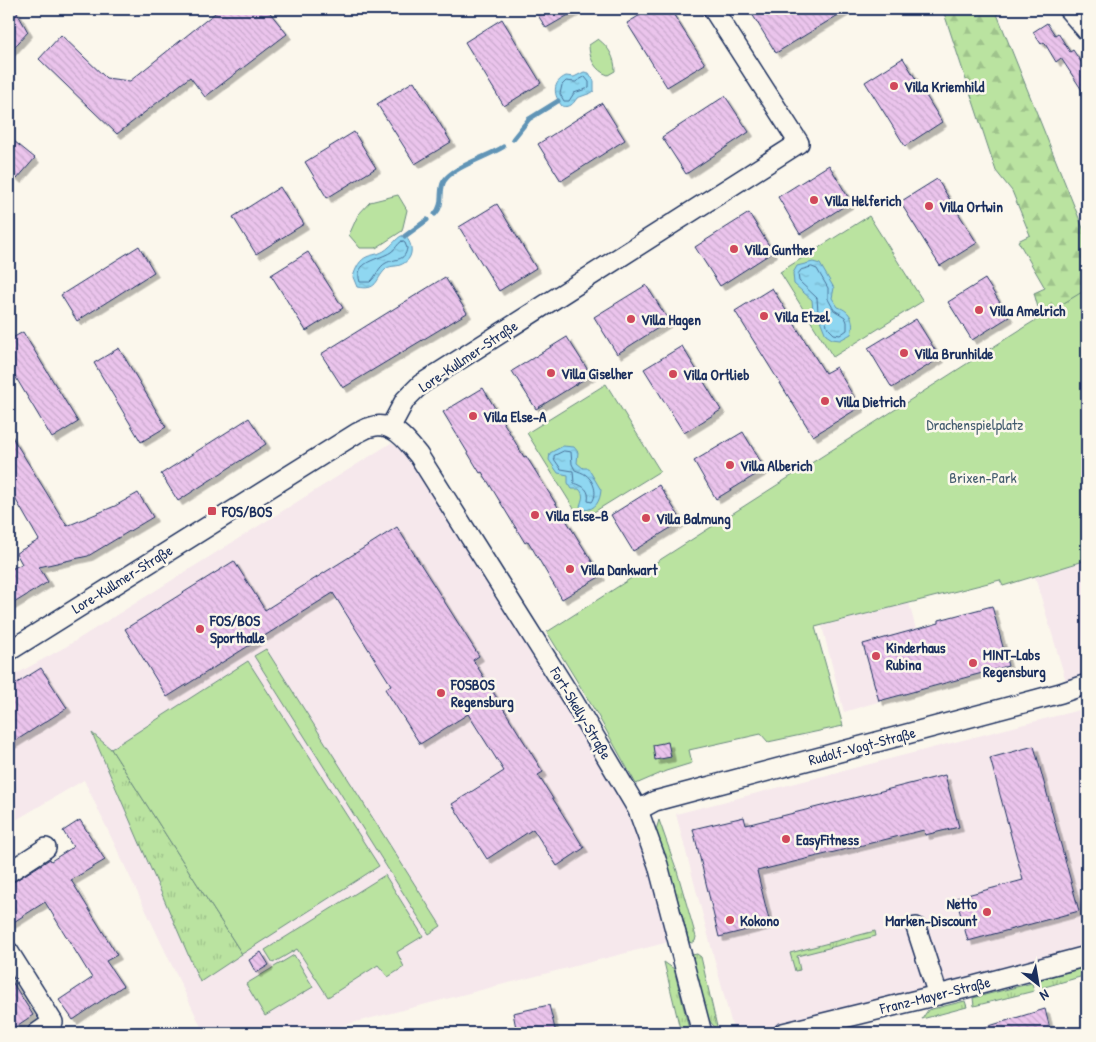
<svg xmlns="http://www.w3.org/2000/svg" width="1096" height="1042" font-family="'Patrick Hand',sans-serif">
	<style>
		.built { fill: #f6e8ec }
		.grass { fill: url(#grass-tufts); stroke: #6a897f }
		.forest { fill: url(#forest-firs); stroke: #6a897f }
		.park { fill: #bae3a0; stroke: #6a897f }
		.water { fill: url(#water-ripples); stroke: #6194b6 }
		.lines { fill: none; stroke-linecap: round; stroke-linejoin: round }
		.shore { stroke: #497299; stroke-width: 1 }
		.stream { stroke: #6194b6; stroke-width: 5 }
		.building { fill: url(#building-back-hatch); stroke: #1b2f5e; filter: url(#shadow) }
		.minor-casing { stroke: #1b2f5e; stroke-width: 22 }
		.minor { stroke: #fbf7ec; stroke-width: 19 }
		.poi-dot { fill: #d1495b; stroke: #fbf7ec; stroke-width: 2 }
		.labels { text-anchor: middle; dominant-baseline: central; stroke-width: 5; stroke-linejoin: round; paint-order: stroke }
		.poi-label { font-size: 15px; font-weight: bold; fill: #1b2f5e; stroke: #fbf7ec; text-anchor: start }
		.street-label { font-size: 15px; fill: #1b2f5e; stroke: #fbf7ec }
		.park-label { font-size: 15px; fill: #435c6e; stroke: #fbf7ec }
	</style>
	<defs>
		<pattern id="grass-tufts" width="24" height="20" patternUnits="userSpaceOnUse" patternTransform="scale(1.25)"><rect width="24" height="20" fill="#bae3a0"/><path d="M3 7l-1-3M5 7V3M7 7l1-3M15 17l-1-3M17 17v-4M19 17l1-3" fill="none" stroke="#9fc38c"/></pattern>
		<pattern id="forest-firs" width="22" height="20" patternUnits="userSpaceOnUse" patternTransform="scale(1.25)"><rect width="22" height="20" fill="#bae3a0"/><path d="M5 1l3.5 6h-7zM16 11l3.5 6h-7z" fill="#9fc38c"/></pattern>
		<pattern id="water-ripples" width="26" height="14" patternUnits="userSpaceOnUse" patternTransform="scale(1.25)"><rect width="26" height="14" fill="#8fd7f1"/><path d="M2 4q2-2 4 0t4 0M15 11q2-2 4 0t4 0" fill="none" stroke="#7bb9d1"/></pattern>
		<pattern id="building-back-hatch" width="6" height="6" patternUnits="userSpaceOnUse" patternTransform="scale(1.25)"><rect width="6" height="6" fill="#ebc4ec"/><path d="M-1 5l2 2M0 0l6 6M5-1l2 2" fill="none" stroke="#c9a9cd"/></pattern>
		<filter id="shadow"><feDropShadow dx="4.5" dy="4.5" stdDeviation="0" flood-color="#0004"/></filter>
	</defs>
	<rect width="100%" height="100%" fill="#fbf7ec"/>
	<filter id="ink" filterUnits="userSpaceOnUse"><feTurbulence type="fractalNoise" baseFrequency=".02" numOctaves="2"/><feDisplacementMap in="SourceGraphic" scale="10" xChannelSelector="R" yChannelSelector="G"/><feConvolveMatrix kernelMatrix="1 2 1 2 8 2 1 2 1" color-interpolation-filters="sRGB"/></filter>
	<g filter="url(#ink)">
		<g class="built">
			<polygon points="391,443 403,451 563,700 618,792 642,849 651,877 669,942 313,1033 204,1033 84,780 9,824 9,678 67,646"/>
			<polygon points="1087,560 1087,674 1066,681 1035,577"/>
			<polygon points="909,603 931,686 844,712 822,626"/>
			<polygon points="1087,708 1087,951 976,981 767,1033 734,1033 676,814"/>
		</g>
		<g class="grass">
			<polygon points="92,733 111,749 242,954 200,982"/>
			<polygon points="659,820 677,871 696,937 695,941 692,943 689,942 673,882 658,840 656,830"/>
			<polygon points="875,931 876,936 797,956 800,970 795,971 790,953"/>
			<polygon points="697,954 701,957 718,1031 708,1019 692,955"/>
			<polygon points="664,962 674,969 690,1033 681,1033"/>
			<polygon points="1087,967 1087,975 1041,988 1038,980"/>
			<polygon points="1032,983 1034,991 974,1006 973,998"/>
			<polygon points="965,1001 967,1007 922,1019 928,1010"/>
		</g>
		<polygon class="forest" points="945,9 995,9 1087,238 1087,421 1045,333 1034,293 1045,288 1018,241 1030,235 1012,191 996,171 943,10"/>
		<g class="park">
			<path d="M598,39C609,47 615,58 615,71L608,75C595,71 589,58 589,45Z"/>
			<polygon points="398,195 407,210 402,231 376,248 360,248 349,235 358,215 370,202"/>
			<polygon points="869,216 923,301 833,357 780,272"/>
			<polygon points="1087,289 1087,560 1003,586 1000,580 815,627 843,726 768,742 761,734 689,750 692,763 666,771 636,784 597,714 547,632 1026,326"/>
			<polygon points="606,384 660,471 581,520 527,433"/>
			<polygon points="266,649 441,926 429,934 254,656"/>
			<polygon points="248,661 379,866 242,954 111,749"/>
			<polygon points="385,875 423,936 397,952 404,967 388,977 378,965 328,997 297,949 273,963 265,950"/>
			<polygon points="294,955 313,987 265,1016 246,984"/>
		</g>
		<g class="water">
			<path d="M584,72L589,73L594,81V91L591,93L577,98C573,104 570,108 562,106C553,95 552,82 566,76L574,77Z"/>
			<path d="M401,236H405C414,245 414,260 400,265C395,267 389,265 385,270C375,280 378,291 357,287L353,277C362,247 375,261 389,247C394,243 395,240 401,236Z"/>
			<path d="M813,262L820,264L834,288L832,298L838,307C851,311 855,322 851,334L840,340L832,339L826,335L820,320L813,312L812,300L794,284L793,273L797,266Z"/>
			<path d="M563,446L574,447L578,452L577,463L583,468H588L601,490C600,501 596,510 583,510L580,506C582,499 585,495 579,489H572L568,483V475L558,473L549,460L550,453Z"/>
		</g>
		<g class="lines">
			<g class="shore">
				<polygon points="585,77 589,82 589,88 574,93 569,101 564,101 560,94 562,85 566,81 575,82"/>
				<path d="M402,241L405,243L407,248C405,262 395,258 386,263C378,267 377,276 370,282H360C353,261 379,260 391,252C396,249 397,244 402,241Z"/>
				<polygon points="812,267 817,269 828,288 828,299 834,310 845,317 847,322 847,330 840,335 834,334 828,328 824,317 818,312 817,298 799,281 798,274 801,270"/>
				<path d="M564,451L571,452L572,464L575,470C577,471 584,473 586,475C594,481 598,494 592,502L588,501C590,490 584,486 574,483L573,471L561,469L554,459V456Z"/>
			</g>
			<g class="stream">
				<polyline points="513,139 529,119 558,101"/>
				<path d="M435,214C445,204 438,191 444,181C453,167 487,157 503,147"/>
				<polyline points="405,236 427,220"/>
			</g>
		</g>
		<g class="building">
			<polygon points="9,9 15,9 28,32 9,53"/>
			<polygon points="220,9 267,9 287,34 205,97 190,77 117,134 39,59 61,35 106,78 130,81"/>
			<polygon points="534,9 579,9 546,28"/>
			<polygon points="650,9 670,9 705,64 667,87 627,23"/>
			<polygon points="749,9 848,9 776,53"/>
			<polygon points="502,19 541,83 504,106 465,42"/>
			<polygon points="1047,23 1055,35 1058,33 1070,52 1073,50 1087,71 1087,98 1061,58 1056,62 1044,42 1041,44 1033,32"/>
			<polygon points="903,58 942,122 905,146 865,82"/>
			<polygon points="414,81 451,142 415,164 377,104"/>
			<polygon points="725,96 749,132 686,174 662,137"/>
			<polygon points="602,103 625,140 561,181 538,144"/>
			<polygon points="354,132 376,168 327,198 305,162"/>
			<polygon points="9,137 35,158 17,179 9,172"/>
			<polygon points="829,165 851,202 800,234 778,197"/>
			<polygon points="937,179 977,243 940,266 900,202"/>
			<polygon points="280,187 304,224 256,254 233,217"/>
			<polygon points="497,204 536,268 499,291 459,227"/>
			<polygon points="749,213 773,252 720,286 695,247"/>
			<polygon points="139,246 154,272 77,321 61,295"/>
			<polygon points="308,252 343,308 306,331 271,275"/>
			<polygon points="445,277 467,313 343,388 321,354"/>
			<polygon points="985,279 1009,317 972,340 948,302"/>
			<polygon points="646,285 669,321 617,354 594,317"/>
			<polygon points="772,288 825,373 836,367 860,407 813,436 735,311"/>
			<polygon points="916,319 940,358 892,388 868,348"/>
			<polygon points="23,332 78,422 52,438 9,366 9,340"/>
			<polygon points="567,337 591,375 536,409 512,371"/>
			<polygon points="682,346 721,410 684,433 644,369"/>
			<polygon points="119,348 166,427 141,442 94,363"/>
			<polygon points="483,388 524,457 526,456 601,576 562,599 528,541 525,543 482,472 480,473 443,412"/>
			<polygon points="249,418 266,444 178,501 161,474"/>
			<polygon points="9,432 67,526 115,506 138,493 153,517 88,556 39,567 48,582 9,606 9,570 22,564 16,553 39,540 9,488"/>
			<polygon points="743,432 765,469 716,499 694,461"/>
			<polygon points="659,485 682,521 633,551 611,515"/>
			<polygon points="397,527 479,656 473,660 543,772 538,775 584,848 557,866 533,829 487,859 452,804 504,771 468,714 420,744 385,689 391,685 333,593 167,697 125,629 234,561 265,610"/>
			<polygon points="992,606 1008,666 879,701 863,644 939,623 939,620"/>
			<polygon points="41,668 67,708 9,745 9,688"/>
			<polygon points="668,742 671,757 655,760 653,745"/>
			<polygon points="1034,746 1079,911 968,941 956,898 1023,880 990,758"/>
			<polygon points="945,775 959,827 925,835 924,830 757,871 770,924 719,937 693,829 744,817 746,825"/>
			<polygon points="80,820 105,860 71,880 117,955 106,961 123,986 73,1020 59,1000 92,978 45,902 9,925 9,883 15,881 50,859 51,861 73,847 63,831"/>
			<polygon points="261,952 269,965 256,973 249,960"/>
			<polygon points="9,977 33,1015 9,1031"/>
			<polygon points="549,1005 556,1033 517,1033 513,1013"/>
			<polygon points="1045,1009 1051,1033 976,1033 976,1030"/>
		</g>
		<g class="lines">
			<g class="minor-casing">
				<g id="minor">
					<polyline points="1068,9 1087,31"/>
					<polyline points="390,428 405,400 421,384 799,143 713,9"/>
					<path d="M9,651L357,433C362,431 366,428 371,427C392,420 408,442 419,456L574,702L638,810L658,865L702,1033"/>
					<polyline points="638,810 655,801 1061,693 1087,684"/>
					<polyline points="9,872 46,848"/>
					<polyline points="916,927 938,995"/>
					<polyline points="9,952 53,1022 37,1033"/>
					<polyline points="783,1033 966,988 1087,956"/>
				</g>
			</g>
			<use href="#minor" class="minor"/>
		</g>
	</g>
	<g class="poi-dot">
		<circle cx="894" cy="86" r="5"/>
		<circle cx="814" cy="200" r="5"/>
		<circle cx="929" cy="206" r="5"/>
		<circle cx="734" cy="249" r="5"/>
		<circle cx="979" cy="310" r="5"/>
		<circle cx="764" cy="316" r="5"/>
		<circle cx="631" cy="319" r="5"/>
		<circle cx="904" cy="353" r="5"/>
		<circle cx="551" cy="373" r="5"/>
		<circle cx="673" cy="374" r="5"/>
		<circle cx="825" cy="401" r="5"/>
		<circle cx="473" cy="416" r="5"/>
		<circle cx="730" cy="465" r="5"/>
		<rect x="207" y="506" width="10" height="10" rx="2.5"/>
		<circle cx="535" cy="515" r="5"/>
		<circle cx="646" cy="518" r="5"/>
		<circle cx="570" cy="569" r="5"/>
		<circle cx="200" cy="629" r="5"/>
		<circle cx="876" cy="656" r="5"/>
		<circle cx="973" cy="663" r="5"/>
		<circle cx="441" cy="693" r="5"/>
		<circle cx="786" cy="839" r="5"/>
		<circle cx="987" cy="912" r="5"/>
		<circle cx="730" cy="920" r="5"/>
	</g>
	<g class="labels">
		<g class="poi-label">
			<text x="904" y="86">Villa Kriemhild</text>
			<text x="824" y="200">Villa Helferich</text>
			<text x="939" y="206">Villa Ortwin</text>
			<text x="744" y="249">Villa Gunther</text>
			<text x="989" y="310">Villa Amelrich</text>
			<text x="774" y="316">Villa Etzel</text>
			<text x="641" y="319">Villa Hagen</text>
			<text x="914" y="353">Villa Brunhilde</text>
			<text x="561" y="373">Villa Giselher</text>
			<text x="683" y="374">Villa Ortlieb</text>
			<text x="835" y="401">Villa Dietrich</text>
			<text x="483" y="416">Villa Else-A</text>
			<text x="740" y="465">Villa Alberich</text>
			<text x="222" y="511">FOS/BOS</text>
			<text x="545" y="515">Villa Else-B</text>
			<text x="656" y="518">Villa Balmung</text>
			<text x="580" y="569">Villa Dankwart</text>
			<text x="210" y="620">FOS/BOS<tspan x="210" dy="17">Sporthalle</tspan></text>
			<text x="886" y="647">Kinderhaus<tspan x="886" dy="17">Rubina</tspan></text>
			<text x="983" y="654">MINT-Labs<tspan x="983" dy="17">Regensburg</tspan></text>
			<text x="451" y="684">FOSBOS<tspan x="451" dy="17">Regensburg</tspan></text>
			<text x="796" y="839">EasyFitness</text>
			<text x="977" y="903" text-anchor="end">Netto<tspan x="977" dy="17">Marken-Discount</tspan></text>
			<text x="740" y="920">Kokono</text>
		</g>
		<g class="street-label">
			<text transform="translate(468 356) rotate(-34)">Lore-Kullmer-Straße</text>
			<text transform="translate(122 579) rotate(-32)">Lore-Kullmer-Straße</text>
			<text transform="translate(581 713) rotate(59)">Fort-Skelly-Straße</text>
			<text transform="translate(862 746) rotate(-15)">Rudolf-Vogt-Straße</text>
			<text transform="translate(935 995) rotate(-14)">Franz-Mayer-Straße</text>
		</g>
		<g class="park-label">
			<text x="975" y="424">Drachenspielplatz</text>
			<text x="983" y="477">Brixen-Park</text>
		</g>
	</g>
	<rect width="1096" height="1042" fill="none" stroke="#fbf7ec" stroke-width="30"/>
	<rect x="15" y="15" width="1066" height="1012" fill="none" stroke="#1b2f5e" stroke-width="2" filter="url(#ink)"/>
	<g transform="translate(1038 984) rotate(149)" stroke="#fbf7ec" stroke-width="4" paint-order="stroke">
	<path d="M0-4L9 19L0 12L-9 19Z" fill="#1b2f5e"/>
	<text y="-8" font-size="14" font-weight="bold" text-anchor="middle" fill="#1b2f5e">N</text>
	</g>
</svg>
